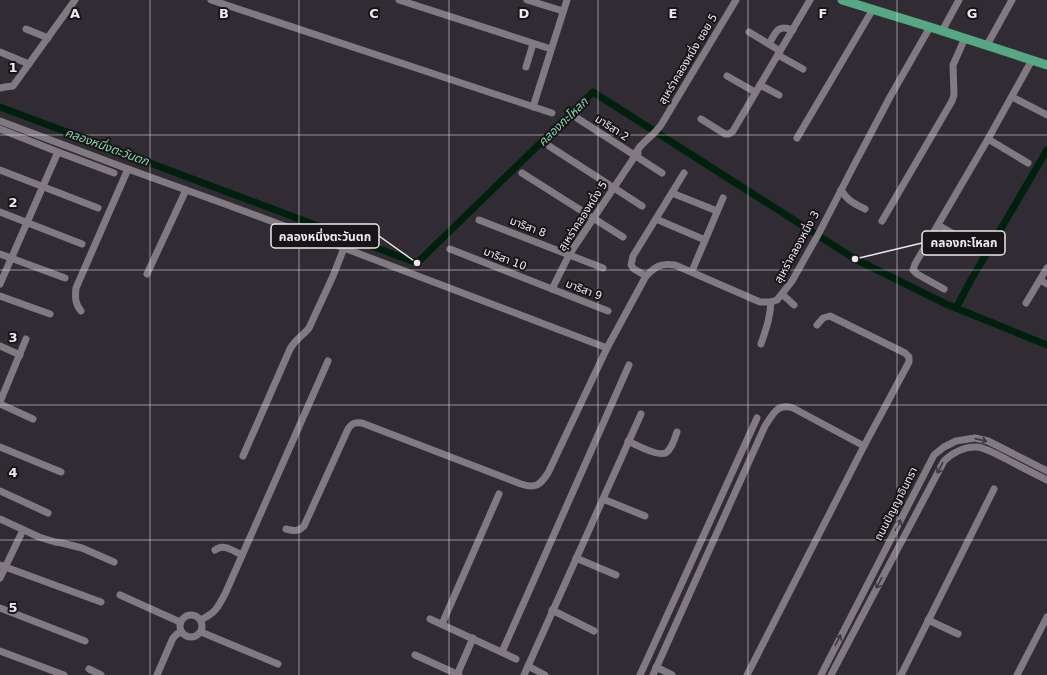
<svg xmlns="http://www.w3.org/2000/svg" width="1047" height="675" font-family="'DejaVu Sans','Noto Sans Thai',sans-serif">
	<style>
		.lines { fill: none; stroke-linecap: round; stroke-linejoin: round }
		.canal { stroke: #00200e; stroke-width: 7 }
		.minor { stroke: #817a83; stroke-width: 7 }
		.major { stroke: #55a883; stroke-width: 9 }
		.oneway { stroke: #3c383d }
		.grid { fill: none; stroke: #ece8ed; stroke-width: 1; stroke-opacity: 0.55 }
		.labels { text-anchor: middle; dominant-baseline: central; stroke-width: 4; stroke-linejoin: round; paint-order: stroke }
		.street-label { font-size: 11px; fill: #ece8ed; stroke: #171518 }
		.water-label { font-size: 12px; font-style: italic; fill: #8bd6ab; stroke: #171518 }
		.grid-label { font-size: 13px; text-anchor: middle; font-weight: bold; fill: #ece8ed; stroke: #171518; stroke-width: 4; stroke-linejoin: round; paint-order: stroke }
		.leader { fill: none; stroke: #ece8ed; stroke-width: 1.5 }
		.callout-dot { fill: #ece8ed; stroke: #171518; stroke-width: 1.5 }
		.callout { fill: #171518; stroke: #ece8ed; stroke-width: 1.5 }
		.callout-label { font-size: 12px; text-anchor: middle; font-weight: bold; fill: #ece8ed }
	</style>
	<rect width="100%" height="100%" fill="#312c33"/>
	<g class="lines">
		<g class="canal">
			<polyline points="0,107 417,263 593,92 855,259 946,304 1047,345"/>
			<polyline points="956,308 971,280 1047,150"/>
		</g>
		<g class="minor">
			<polyline points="211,0 552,113"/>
			<polyline points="399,0 551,49"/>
			<polyline points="527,0 563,11"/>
			<polyline points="26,29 48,38"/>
			<polyline points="942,31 959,0"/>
			<polyline points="749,32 780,51"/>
			<path d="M769,44C776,32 777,24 793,30"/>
			<polyline points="987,45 1012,0"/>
			<polyline points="0,52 29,64"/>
			<polyline points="778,55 803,69"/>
			<polyline points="526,67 533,44"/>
			<polyline points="727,76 755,92"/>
			<polyline points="760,85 779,95"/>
			<polyline points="0,88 5,87 13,86 75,0"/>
			<polyline points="1012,97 1047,115"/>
			<polyline points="533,107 567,0"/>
			<polyline points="577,118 662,173"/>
			<polyline points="701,119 725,134 729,134 733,131 810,0"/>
			<polyline points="0,121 128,169 225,204 344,248 607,348"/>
			<polyline points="0,129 58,152 114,173"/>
			<polyline points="797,138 873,9"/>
			<polyline points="988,139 1028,163"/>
			<polyline points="549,146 642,206"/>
			<path d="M635,156C637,146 649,139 656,131C659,128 662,124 664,120L736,0"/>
			<polyline points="0,170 98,208"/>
			<polyline points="522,173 623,237"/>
			<path d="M841,190C848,201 853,203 865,209"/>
			<polyline points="672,193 717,211"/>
			<polyline points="0,212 82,244"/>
			<polyline points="656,219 705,240"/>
			<polyline points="479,220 603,268"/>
			<polyline points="882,221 952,101 954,95 953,65 965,38"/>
			<polyline points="938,225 983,251"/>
			<polyline points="450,249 608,311"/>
			<polyline points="0,254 65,278"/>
			<polyline points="692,271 723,198"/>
			<polyline points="147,274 186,190"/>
			<polyline points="646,276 634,269 631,265 633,256 684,173"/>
			<polyline points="1040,280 1047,284"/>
			<polyline points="0,284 58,152"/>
			<polyline points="552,289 569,255 635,156 638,153"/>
			<polyline points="944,289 917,274 913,270 915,264 988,139 1032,60"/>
			<polyline points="782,294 794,305"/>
			<polyline points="0,296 50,314"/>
			<polyline points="1026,303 1047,268"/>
			<path d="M81,311C75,304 75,297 76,288L128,169"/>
			<path d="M761,344C766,329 770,319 771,302"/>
			<polyline points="0,346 20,355"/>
			<polyline points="0,402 26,339"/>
			<polyline points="0,404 33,419"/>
			<path d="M628,441C636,445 661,458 667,452C672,448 675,438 677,432"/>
			<polyline points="0,447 61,472"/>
			<path d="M243,456L290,349C296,338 302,337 309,328L333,276L344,248"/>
			<polyline points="0,491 48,513"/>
			<polyline points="603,499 645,516"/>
			<polyline points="0,519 39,537 55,542 62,543 82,548 114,562"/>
			<path d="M286,529C294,531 298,532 304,526L348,429C352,423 355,422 362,423L521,484C536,489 540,485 548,473L607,348L646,276C656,266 661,263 675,265L760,302H771L777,300L792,281L819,233L853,167L890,97L930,27"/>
			<path d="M215,550C224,543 233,551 242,555"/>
			<polyline points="576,558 616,575"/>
			<polyline points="0,565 101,602"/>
			<polyline points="0,578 23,530"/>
			<polyline points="120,595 180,622"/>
			<polyline points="0,608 85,641"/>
			<polyline points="552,610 594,631"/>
			<circle cx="191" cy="626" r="11"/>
			<polyline points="430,619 516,659"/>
			<path d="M201,620C216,612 217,609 225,594L328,361"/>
			<polyline points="928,620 958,634"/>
			<polyline points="442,624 499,494"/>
			<polyline points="201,632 278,664"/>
			<polyline points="0,651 64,675"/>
			<polyline points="502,652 629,365"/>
			<polyline points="415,655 459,675"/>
			<polyline points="528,666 545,675"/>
			<polyline points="656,667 672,675"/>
			<polyline points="89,669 101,675"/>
			<polyline points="157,675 173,638 177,634 181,632"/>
			<polyline points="457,675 473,638"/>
			<polyline points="524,675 641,414"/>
			<polyline points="640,675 757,418"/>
			<path d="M653,675L765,426C773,414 777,403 793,408L864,446"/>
			<polyline points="747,675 864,446 909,362 909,357 905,353 830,316 823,318 817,325"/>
			<polyline points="821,675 934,455 944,447 956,441 975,438 988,441 1000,447 1047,471"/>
			<path d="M831,675L944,461C952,453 965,446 977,447C987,448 997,455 1006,459C1019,466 1033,473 1047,480"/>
			<polyline points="901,675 994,489"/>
			<polyline points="1017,675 1047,617"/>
		</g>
		<polyline class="major" points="842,0 930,27 1047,65"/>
	</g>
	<defs><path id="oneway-shaft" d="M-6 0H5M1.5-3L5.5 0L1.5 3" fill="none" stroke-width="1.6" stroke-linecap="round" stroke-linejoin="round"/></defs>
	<g class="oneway">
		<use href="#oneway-shaft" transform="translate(981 440) rotate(13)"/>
		<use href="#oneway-shaft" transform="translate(940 468) rotate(118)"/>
		<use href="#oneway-shaft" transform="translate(898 525) rotate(-63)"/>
		<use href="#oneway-shaft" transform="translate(879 583) rotate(118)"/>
		<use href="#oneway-shaft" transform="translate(838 640) rotate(-63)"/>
	</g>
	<path class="grid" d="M150,0V675M299,0V675M449,0V675M598,0V675M748,0V675M897,0V675M0,135H1047M0,270H1047M0,405H1047M0,540H1047"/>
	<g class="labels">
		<g class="street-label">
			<text transform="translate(688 59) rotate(-59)">สุเหร่าคลองหนึ่ง ซอย 5</text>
			<text transform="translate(612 128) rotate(33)">มาริสา 2</text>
			<text transform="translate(583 216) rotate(-57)">สุเหร่าคลองหนึ่ง 5</text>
			<text transform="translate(528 227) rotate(21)">มาริสา 8</text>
			<text transform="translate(797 247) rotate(-61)">สุเหร่าคลองหนึ่ง 3</text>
			<text transform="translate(505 259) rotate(21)">มาริสา 10</text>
			<text transform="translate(584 290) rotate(21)">มาริสา 9</text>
			<text transform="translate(896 504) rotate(-63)">ถนนปัญญาอินทรา</text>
		</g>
		<g class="water-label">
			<text transform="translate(563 122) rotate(-44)">คลองกะโหลก</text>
			<text transform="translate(107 147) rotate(20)">คลองหนึ่งตะวันตก</text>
		</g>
	</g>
	<g class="grid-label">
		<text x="75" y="18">A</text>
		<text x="224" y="18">B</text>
		<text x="374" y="18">C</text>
		<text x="524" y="18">D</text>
		<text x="673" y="18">E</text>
		<text x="823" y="18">F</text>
		<text x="972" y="18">G</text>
		<text x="13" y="72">1</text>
		<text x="13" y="207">2</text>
		<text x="13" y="342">3</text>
		<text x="13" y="477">4</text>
		<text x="13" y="612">5</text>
	</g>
	<path class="leader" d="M417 263L379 236M855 259L922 243"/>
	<g class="callout-dot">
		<circle cx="417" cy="263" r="4"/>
		<circle cx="855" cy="259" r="4"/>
	</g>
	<g class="callout">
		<rect x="271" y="224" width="108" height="24" rx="4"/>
		<rect x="922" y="231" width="83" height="24" rx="4"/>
	</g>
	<g class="callout-label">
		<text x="325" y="241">คลองหนึ่งตะวันตก</text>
		<text x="964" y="247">คลองกะโหลก</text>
	</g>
</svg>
